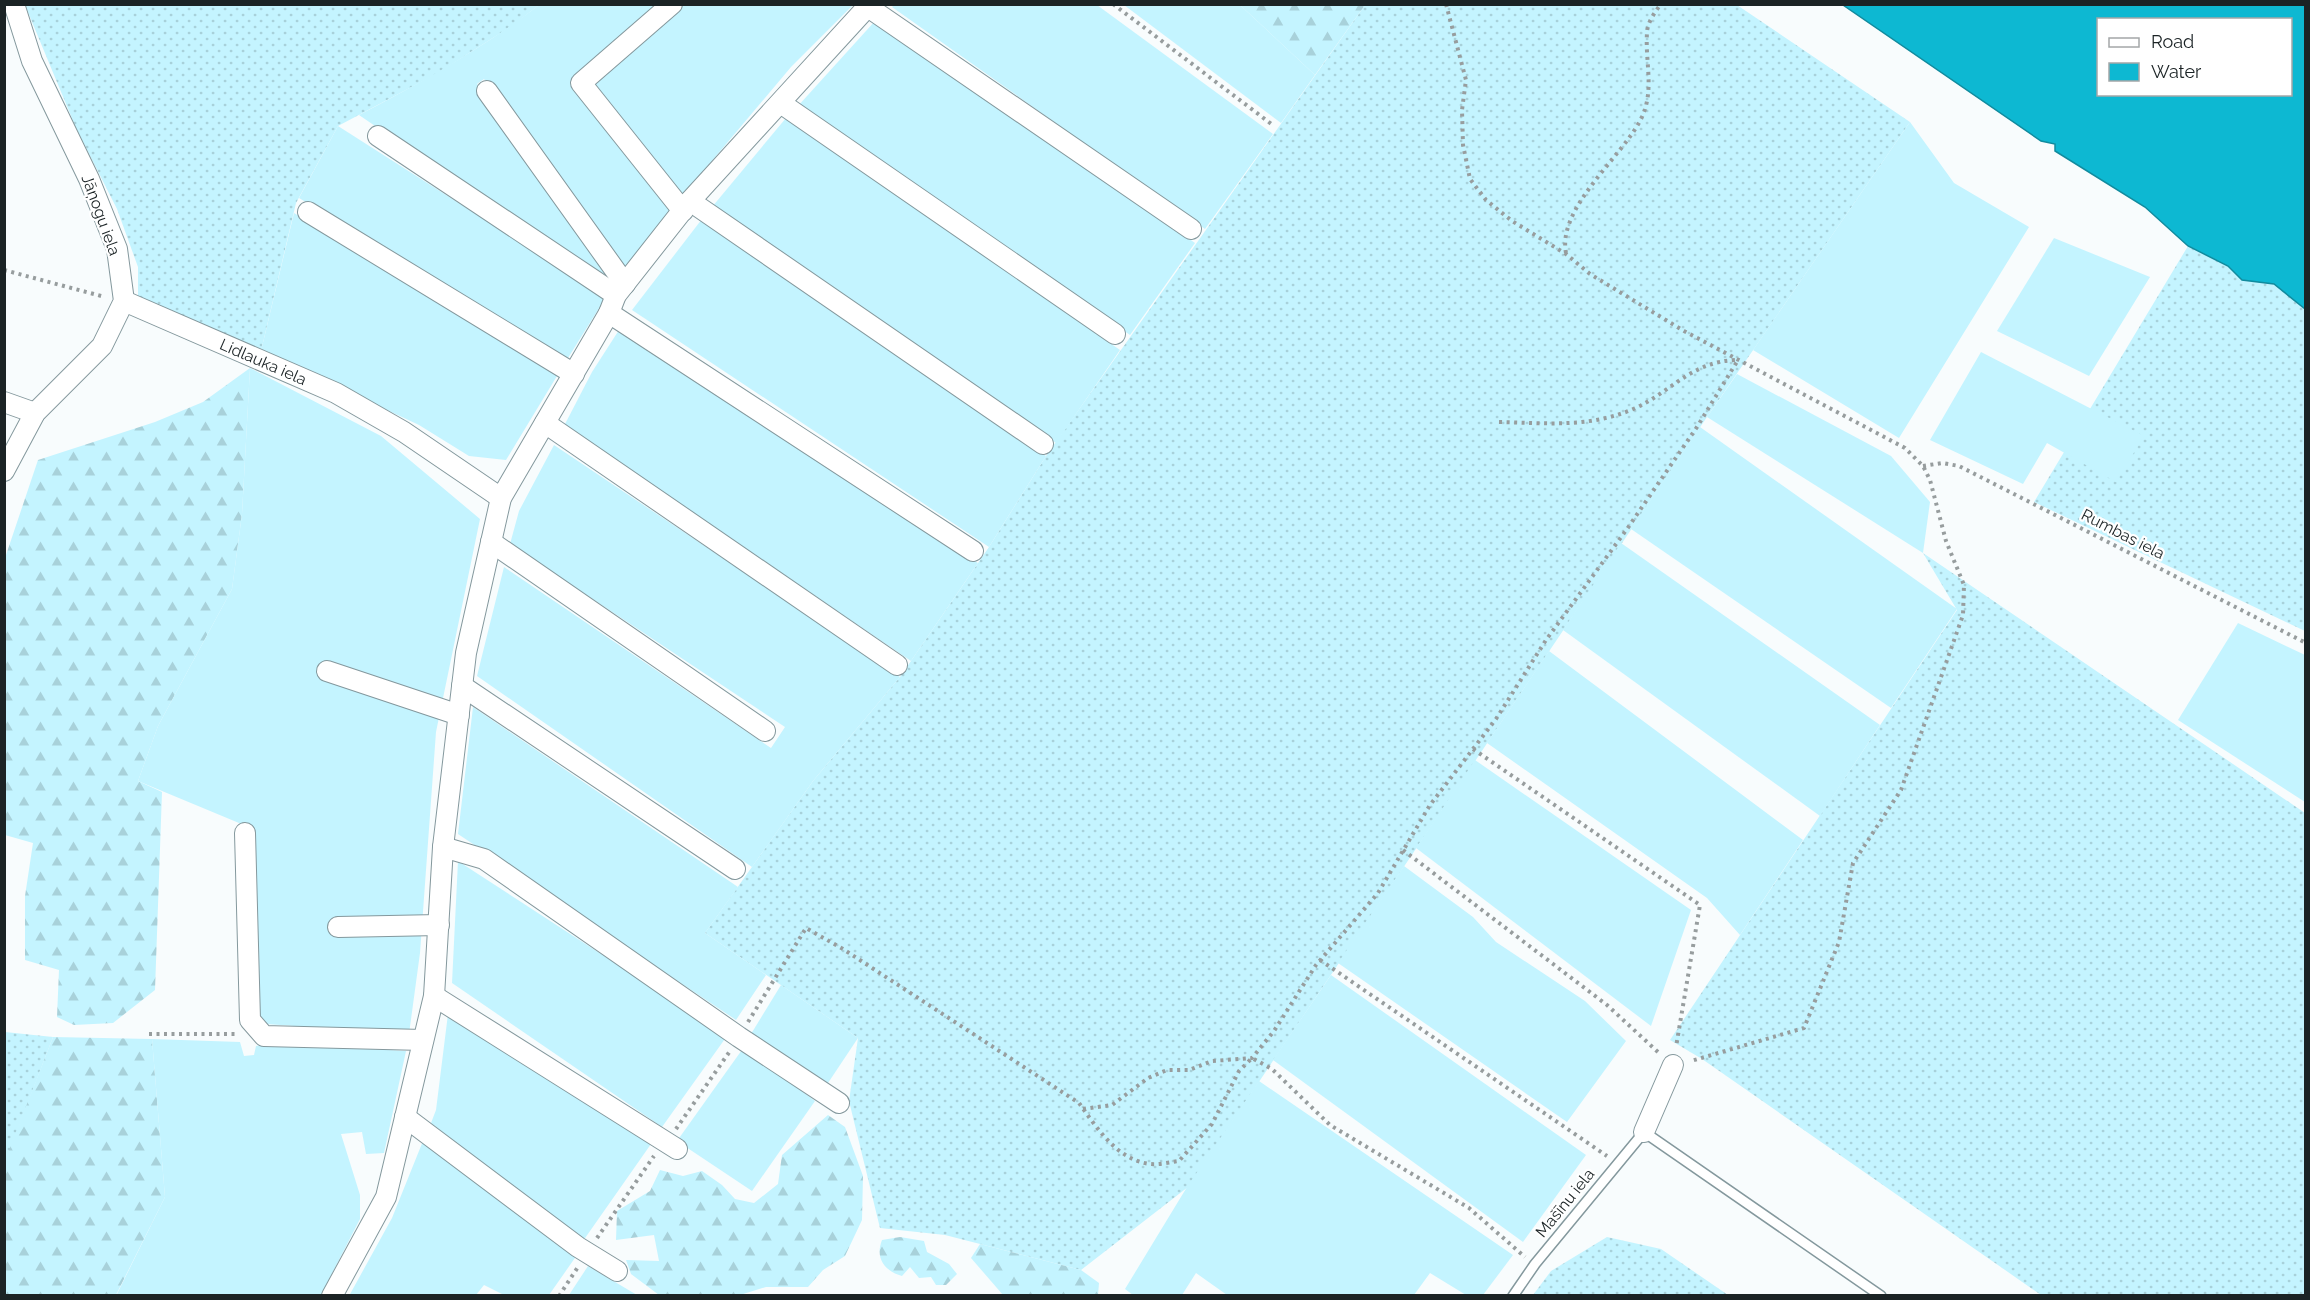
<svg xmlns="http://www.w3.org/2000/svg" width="2310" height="1300" font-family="Raleway,sans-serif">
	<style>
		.grass { fill: url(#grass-dots) }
		.forest { fill: url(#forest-firs) }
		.garden { fill: #c4f4ff }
		.water { fill: #0db8d2; stroke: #118b9e; stroke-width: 1.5; fill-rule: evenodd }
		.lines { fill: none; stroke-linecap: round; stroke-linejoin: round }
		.lane-casing { stroke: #84989d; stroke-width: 12 }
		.street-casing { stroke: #84989d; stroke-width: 22 }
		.path { stroke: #979d9e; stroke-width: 4; stroke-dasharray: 3 4.5; stroke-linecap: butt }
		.lane { stroke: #fff; stroke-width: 9 }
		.street { stroke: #fff; stroke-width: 20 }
		.labels { text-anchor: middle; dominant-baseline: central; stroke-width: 4.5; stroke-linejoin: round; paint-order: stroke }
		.street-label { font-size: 16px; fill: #1b2325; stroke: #fff }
	</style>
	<defs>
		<pattern id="grass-dots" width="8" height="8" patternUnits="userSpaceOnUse" patternTransform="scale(1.5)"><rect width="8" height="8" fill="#c4f4ff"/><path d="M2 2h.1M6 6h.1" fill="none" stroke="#a8d1da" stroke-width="1.8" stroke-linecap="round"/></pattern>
		<pattern id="forest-firs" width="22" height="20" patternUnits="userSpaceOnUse" patternTransform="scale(1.5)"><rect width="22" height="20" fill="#c4f4ff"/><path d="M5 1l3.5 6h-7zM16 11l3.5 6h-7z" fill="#a8d1da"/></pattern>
	</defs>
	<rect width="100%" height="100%" fill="#f8fcfd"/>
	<g class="grass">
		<polygon points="25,5 539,5 513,25 438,73 338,126 296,203 261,351 138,297 138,267 117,209 76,128"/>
		<polygon points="1365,5 1737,5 1910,122 1707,417 1188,1187 1081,1270 945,1235 880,1228 849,1101 858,1038 705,933 813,781 900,677 989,547 1046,456"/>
		<polygon points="2188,246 2228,266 2242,280 2274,284 2305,309 2305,631 2034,502"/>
		<polygon points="1923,553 2305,813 2305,1295 2041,1295 1702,1059 1670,1040 1957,610"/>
		<polygon points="5,1032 53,1037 5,1163"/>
		<polygon points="1607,1237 1661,1249 1728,1295 1533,1295 1551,1271"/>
	</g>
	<g class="forest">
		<polygon points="1240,5 1365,5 1315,75"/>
		<polygon points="250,368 242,514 232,589 158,726 138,781 162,792 155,990 113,1023 74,1025 57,1017 59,970 25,960 25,896 33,843 5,835 5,558 38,460 155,422 203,402"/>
		<polygon points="53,1037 152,1039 165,1197 116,1295 5,1295 4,1163"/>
		<polygon points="828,1115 845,1127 863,1176 862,1220 845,1256 823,1270 808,1287 766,1287 740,1295 659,1295 631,1274 626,1260 659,1261 654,1235 616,1240 617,1211 650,1191 660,1170 683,1176 702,1171 722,1185 735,1199 754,1203 778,1184 782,1155"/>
		<path d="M900,1237L924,1241L927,1252L949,1264L957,1274L946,1285H936L931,1277L919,1278L910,1267L902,1276C884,1271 875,1258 882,1240Z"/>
		<polygon points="980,1244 1081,1270 1099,1283 1098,1295 1003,1295 971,1258"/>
	</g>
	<g class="garden">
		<polygon points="895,4 1097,5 1273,134 1205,229 892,7"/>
		<path d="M539,5H662L573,82L671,208L625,272L484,79L477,84L617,282L612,288L359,115C422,82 483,48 539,5Z"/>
		<polygon points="684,5 853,5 791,67 679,200 595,84"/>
		<polygon points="1124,5 1240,5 1315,75 1281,123"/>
		<polygon points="875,21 1195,243 1130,335 798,106"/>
		<polygon points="786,118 1120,350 1056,443 712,207"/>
		<polygon points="1910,122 1954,183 2029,227 1899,438 1753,350"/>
		<polygon points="338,126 606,297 568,358 299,198"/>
		<polygon points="294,213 560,371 506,460 469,456 419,425 261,351"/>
		<polygon points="702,219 1046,456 989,547 632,310"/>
		<polygon points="2054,238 2150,277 2089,376 1997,331"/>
		<polygon points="619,330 978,563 911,661 564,426 592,372"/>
		<polygon points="1981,352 2144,436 2116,482 2047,443 2023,484 1930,440"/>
		<polygon points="250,368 381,436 480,519 436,732 420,953 409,1034 266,1024 259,1022 251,828 138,781 158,726 232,589 242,514"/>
		<polygon points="1737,374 1891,456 1930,502 1923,553 1707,417"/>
		<polygon points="1700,427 1957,609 1891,708 1631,529"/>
		<polygon points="554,445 900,677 813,781 752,867 477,676 504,567 771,748 785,727 510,544 519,511"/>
		<polygon points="1621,543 1880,725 1820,816 1563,630"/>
		<polygon points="2238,623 2305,655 2305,802 2178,720"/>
		<polygon points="1549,651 1803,840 1740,935 1707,898 1487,743"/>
		<polygon points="473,707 738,887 705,933 766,975 736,1020 458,834"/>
		<polygon points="1475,760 1691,910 1651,1026 1416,848"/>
		<polygon points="458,861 727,1036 662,1127 452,983"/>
		<polygon points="1404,866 1473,917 1496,942 1585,1001 1626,1041 1567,1122 1338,963"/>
		<polygon points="1331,975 1586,1155 1523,1242 1273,1060"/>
		<polygon points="781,985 858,1038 828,1083 751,1034"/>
		<polygon points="448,1014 651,1144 583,1241 431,1123 436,1110"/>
		<polygon points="152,1039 240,1042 244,1056 254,1055 256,1046 271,1043 406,1051 384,1153 366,1154 362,1132 341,1134 360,1195 360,1219 321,1295 116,1296 165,1197"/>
		<polygon points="744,1047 815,1101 752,1191 677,1141"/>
		<polygon points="1259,1081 1513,1255 1483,1295 1466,1295 1430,1273 1414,1295 1227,1295 1196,1273 1182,1295 1133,1295 1125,1289 1187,1187"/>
		<polygon points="423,1141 577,1255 549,1295 504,1295 484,1285 476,1295 349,1296 392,1218"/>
		<polygon points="588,1266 637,1295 569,1295"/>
	</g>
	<path class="water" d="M1843,5H2305V309L2274,284L2242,280L2228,266L2188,246L2145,207L2055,151V144L2041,141ZM2098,20H2290V94H2098Z"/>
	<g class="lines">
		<g class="lane-casing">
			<polyline id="lane" points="1513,1296 1535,1264 1644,1132 1881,1296"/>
		</g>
		<g class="street-casing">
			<g id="street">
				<polyline points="672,4 581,83 683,211"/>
				<polyline points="868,7 1191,229"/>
				<polyline points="487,91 625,284"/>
				<polyline points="782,104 1115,334"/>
				<polyline points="378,136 616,295"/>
				<polyline points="690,201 1043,444"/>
				<polyline points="308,212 574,374"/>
				<path id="s1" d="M124,301L336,393L404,432L501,498"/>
				<polyline points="609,313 973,551"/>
				<polyline points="4,402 35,413"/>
				<polyline points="545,423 897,665"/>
				<polyline points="4,471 35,413 102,346 124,301 117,249 89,179 32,61 14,4"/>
				<polyline points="491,542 765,731"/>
				<polyline points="327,671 459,715"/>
				<polyline points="462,686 735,869"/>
				<polyline points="245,833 250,1020 264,1036 423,1040"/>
				<polyline points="443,847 484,859 739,1037 839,1103"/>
				<polyline points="338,927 439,925"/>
				<polyline points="434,996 677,1149"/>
				<polyline points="405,1117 578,1247 617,1271"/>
				<polyline points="1644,1132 1673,1065"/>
				<polyline points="332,1296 386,1197 434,996 443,847 466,653 501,498 609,313 616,295 690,201 870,4"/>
			</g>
		</g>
		<g class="path">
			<polyline points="1113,4 1274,126"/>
			<polyline points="1446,4 1466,80 1462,110 1463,145 1470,179 1486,200 1512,221 1566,254 1590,274 1684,331 1905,448 1923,466 1930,480 1946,541 1964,585 1963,615 1901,790 1853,863 1839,942 1804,1028 1691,1061"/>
			<path d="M1566,253C1557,208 1622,157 1641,119C1655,91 1645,63 1647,33C1647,23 1655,12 1661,4"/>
			<polyline points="4,270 105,297"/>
			<path d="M1499,422C1545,423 1587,428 1631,410C1670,394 1690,361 1737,360"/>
			<polyline points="1923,466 1942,463 1959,466 2306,643"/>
			<polyline points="1473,749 1700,905 1676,1047"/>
			<polyline points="1403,850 1607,1005 1659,1053"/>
			<polyline points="1320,960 1607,1156"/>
			<path d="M748,1022L806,928L843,949L1079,1103C1097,1128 1117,1160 1150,1164C1159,1165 1170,1162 1179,1161L1212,1124L1239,1071L1252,1058L1272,1069L1330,1125L1469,1208L1525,1257"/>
			<polyline points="149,1034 237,1034"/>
			<polyline points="1083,1109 1112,1105 1148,1078 1167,1070 1189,1070 1212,1061 1252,1058 1274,1031 1316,965 1378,893 1430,805 1496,719 1546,640 1627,529 1697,427 1738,360"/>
			<polyline points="676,1129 730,1051"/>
			<polyline points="597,1238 654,1156"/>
			<polyline points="559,1296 578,1267"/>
		</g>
		<use href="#lane" class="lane"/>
		<use href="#street" class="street"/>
	</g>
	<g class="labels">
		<g class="street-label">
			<text transform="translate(101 215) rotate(70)">Jāņogu iela</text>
			<text stroke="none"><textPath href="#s1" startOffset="152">Lidlauka iela</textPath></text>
			<text transform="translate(2123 534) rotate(27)">Rumbas iela</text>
			<text transform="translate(1565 1203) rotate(-51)">Mašīnu iela</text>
		</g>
	</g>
	<rect width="2310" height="1300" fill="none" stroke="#1b2325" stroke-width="12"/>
	<rect x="2097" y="18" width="195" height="78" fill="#ffffff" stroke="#a4a7a8" stroke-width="1.5"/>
	<rect x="2109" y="38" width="30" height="9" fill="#ffffff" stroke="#a4a7a8" stroke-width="1.5"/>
	<text x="2151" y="48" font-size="18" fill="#1b2325">Road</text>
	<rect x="2109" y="63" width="30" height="18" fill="#0db8d2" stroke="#a4a7a8" stroke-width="1.5"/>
	<text x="2151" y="78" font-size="18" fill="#1b2325">Water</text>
</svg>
